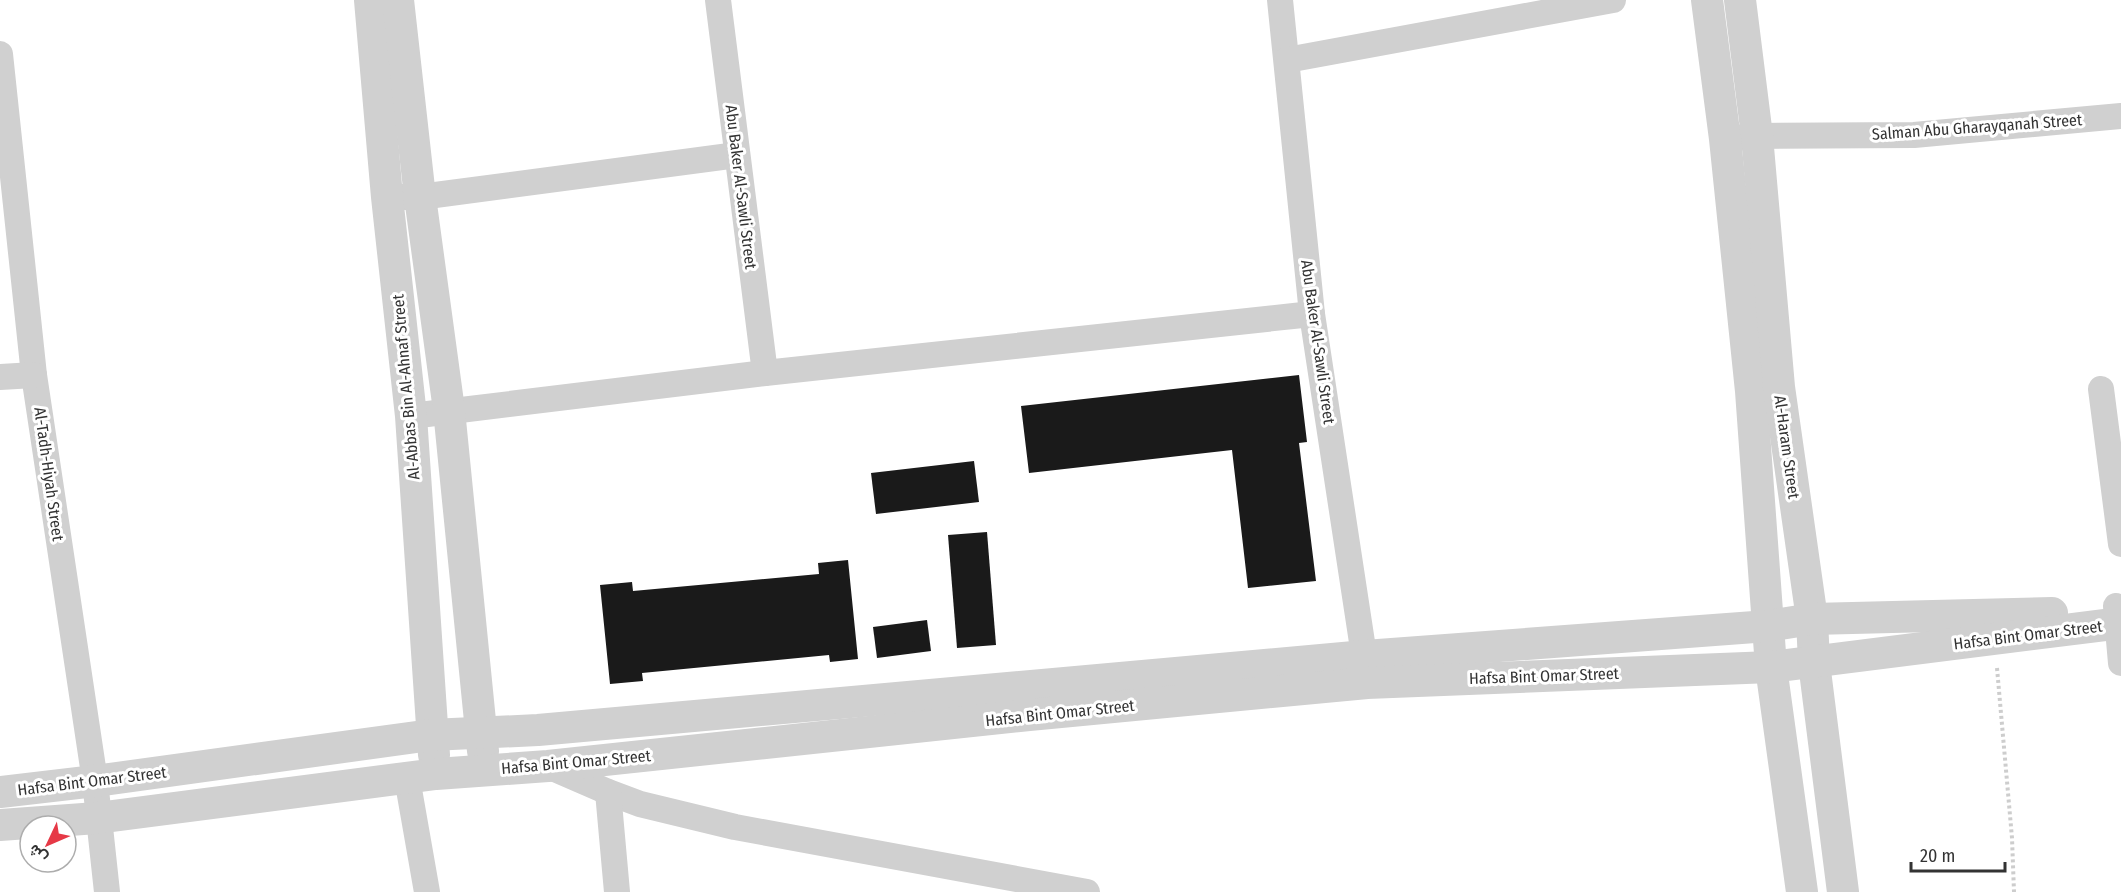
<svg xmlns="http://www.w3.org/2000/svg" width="2121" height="892" font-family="'Fira Sans Condensed',Vazirmatn,sans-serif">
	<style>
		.building { fill: #1a1a1a }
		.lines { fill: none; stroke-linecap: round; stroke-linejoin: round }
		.path { stroke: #cdcdcd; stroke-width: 4; stroke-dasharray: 3 3; stroke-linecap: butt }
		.minor { stroke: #d0d0d0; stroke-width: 26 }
		.tertiary { stroke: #d0d0d0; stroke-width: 32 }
		.labels { text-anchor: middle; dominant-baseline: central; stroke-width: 6; stroke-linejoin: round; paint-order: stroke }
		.street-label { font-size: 16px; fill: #333; stroke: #fff }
	</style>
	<rect width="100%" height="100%" fill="#fff"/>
	<g class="building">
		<polygon points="1299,375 1307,442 1299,443 1316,581 1248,588 1232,450 1029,473 1021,406"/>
		<polygon points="974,461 979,502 876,514 871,473"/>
		<polygon points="987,532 996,645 957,648 948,535"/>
		<polygon points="848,560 858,659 830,662 829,655 642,673 643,681 610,684 600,585 632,582 633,591 819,574 818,563"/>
		<polygon points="927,620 931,651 877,658 873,627"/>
	</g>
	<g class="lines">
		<polyline class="path" points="1997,668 2012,838 2014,892"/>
		<g class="minor">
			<polyline points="718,0 765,373"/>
			<polyline points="1280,0 1312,314 1367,675"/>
			<polyline points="0,54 34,375 95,781 107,892"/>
			<polyline points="1287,60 1613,0"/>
			<polyline points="1725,139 1757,136 1914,135 2121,116"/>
			<polyline points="387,197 420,197 737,155"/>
			<polyline points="0,377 34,375"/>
			<polyline points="2101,389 2121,544"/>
			<polyline points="411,416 765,373 1312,314"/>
			<polyline points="2116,606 2121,663"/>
			<polyline points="548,766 608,792 640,804 735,827 1087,892"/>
			<polyline points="407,778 427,892"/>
			<polyline points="608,792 617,892"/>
		</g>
		<g class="tertiary">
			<polyline points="370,0 387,197 411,416 434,755"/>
			<polyline points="398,0 420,197 449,410 483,751"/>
			<polyline points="1707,0 1725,139 1751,391 1771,667 1802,892"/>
			<polyline points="1740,0 1757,136 1779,387 1812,619 1814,663 1843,892"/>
			<polyline points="0,792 95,781 431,735 538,730 1365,656 1768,626 1812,619 2052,613"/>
			<polyline points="0,825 97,818 436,774 548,766 1029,715 1367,683 1771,667 2121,623"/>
		</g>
	</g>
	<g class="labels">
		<g class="street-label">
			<text transform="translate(1977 127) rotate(-4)">Salman Abu Gharayqanah Street</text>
			<text transform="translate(741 187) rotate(83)">Abu Baker Al-Sawli Street</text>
			<text transform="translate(1318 342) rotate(82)">Abu Baker Al-Sawli Street</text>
			<text transform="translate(406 387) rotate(-95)">Al-Abbas Bin Al-Ahnaf Street</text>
			<text transform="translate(1787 447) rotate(82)">Al-Haram Street</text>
			<text transform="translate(49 474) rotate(82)">Al-Tadh-Hiyah Street</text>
			<text transform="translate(2028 635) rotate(-7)">Hafsa Bint Omar Street</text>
			<text transform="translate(1544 676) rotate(-2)">Hafsa Bint Omar Street</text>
			<text transform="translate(1060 713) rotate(-6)">Hafsa Bint Omar Street</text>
			<text transform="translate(576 762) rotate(-5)">Hafsa Bint Omar Street</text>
			<text transform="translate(92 781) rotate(-7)">Hafsa Bint Omar Street</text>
		</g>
	</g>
	<g transform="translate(48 844) rotate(226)"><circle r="28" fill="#ffffff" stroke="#adadad" stroke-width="1.5"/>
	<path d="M0-4.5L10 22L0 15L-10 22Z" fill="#e63946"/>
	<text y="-9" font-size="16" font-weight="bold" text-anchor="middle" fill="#333333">ش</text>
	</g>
	<path d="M1911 862v9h94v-9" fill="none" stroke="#333333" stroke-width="3"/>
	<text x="1920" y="862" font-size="18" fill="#333333" stroke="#ffffff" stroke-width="4.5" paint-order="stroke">20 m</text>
</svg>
